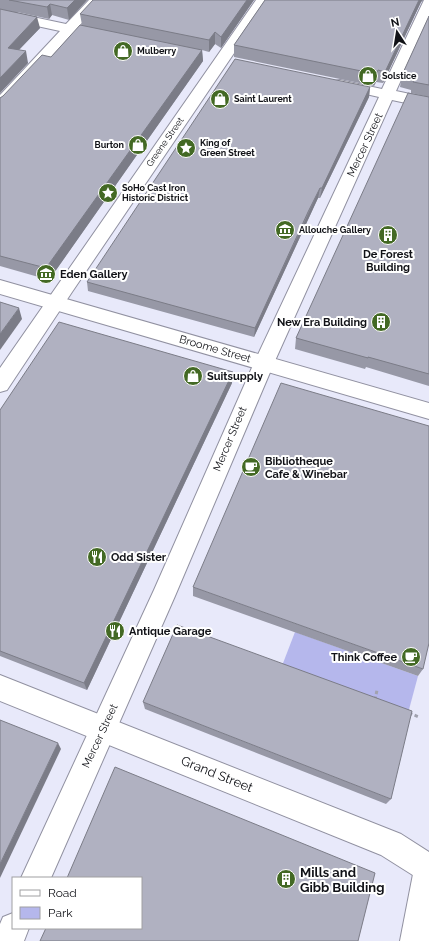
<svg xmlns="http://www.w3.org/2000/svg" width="429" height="941" font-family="Raleway,sans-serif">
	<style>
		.green { fill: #b5b7ec }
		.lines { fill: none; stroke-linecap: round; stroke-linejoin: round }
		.minor-casing { stroke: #9191a1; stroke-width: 2 }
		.secondary-casing { stroke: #9191a1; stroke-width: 2 }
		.primary-casing { stroke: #9191a1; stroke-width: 2 }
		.path { stroke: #a1a2af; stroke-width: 3; stroke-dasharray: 3.5 2.5; stroke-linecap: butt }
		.minor { fill: #fff; fill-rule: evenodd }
		.secondary { fill: #fff; fill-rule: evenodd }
		.primary { fill: #fff; fill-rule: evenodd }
		.wall { fill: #9798a6 }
		.shaded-wall { fill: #7b7c87 }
		.building { fill: #b0b1c1; stroke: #7b7c87 }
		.labels { text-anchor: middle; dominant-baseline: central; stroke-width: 4; stroke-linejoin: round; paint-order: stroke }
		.far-poi-label { font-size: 9px; font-weight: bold; fill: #111217; stroke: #fff; text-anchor: start }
		.far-street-label { font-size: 9px; fill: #111217; stroke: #fff }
		.street-label { font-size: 11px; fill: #111217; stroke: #fff }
		.poi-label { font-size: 11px; font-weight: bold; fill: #111217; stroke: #fff; text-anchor: start }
		.near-street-label { font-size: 13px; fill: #111217; stroke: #fff }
		.near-poi-label { font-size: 13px; font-weight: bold; fill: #111217; stroke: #fff; text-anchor: start }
	</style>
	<rect width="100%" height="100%" fill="#e8e9fa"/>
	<polygon class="green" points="295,632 418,676 407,717 280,671"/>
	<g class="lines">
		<g class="minor-casing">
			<g id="minor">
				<polygon points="89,0 103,0 79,26 110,33 112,36 110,39 105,40 73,33 5,107 0,109 0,95 60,31 0,18 0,10 66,24"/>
				<polygon points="256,0 270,0 72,292 7,390 0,392 0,368"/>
				<polygon points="424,0 429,0 429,18 396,91 429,98 429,108 392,100 274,363 175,596 51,878 21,878 154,590 254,363 379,97 335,87 333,84 335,81 340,80 382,89"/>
				<polygon points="13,913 13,928 29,928 24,941 0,941 0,924 3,917"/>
			</g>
		</g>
		<g class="secondary-casing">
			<polygon id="secondary" points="429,854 429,941 400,941 414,869 419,859"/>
		</g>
		<g class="primary-casing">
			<g id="primary">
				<polygon points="0,280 429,403 429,419 0,294"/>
				<polygon points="0,675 401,834 429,852 429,884 419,879 381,855 0,701"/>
			</g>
		</g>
		<g class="path">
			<polyline points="375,700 377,690"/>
			<polyline points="409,713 419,717"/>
		</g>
		<use href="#minor" class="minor"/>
		<use href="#secondary" class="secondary"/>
		<use href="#primary" class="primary"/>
	</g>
	<g class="wall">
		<polygon points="0,0 87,0 69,20 52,15 49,19 17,12 40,28 19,50 28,63 0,93"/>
		<polygon points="254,0 221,48 215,44 209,52 202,50 203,61 49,280 0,266 0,98 3,96 51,57 82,25 80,14"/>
		<polygon points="265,0 423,0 421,2 383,83 376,82 374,86 234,57 234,45"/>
		<polygon points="429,16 429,97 411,93 411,90 400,87 402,75"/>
		<polygon points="370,87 369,97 320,198 318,198 307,222 254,337 88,291 87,282"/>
		<polygon points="429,97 429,386 366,367 365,369 295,349 296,338"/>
		<polygon points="232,383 87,690 0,656 0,410"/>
		<polygon points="193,587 423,669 418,676 193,596"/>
		<polygon points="143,702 391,799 386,804 145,709"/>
	</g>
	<g class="shaded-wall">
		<polygon points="75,0 87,0 69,20 67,8"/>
		<polygon points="247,0 254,0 221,48 221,37"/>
		<polygon points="419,0 423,0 421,2 383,83 385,72"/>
		<polygon points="50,4 52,15 49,19 47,7"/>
		<polygon points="37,17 40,28 10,59 8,48"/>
		<polygon points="215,32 215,44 209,52 209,40"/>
		<polygon points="202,50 203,61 49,280 46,268"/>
		<polygon points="26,51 28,63 0,93 0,78"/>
		<polygon points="378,70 376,82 374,86 376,74"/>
		<polygon points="370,87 369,97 320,198 322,188"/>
		<polygon points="320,188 318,198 254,337 255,328"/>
		<polygon points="19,308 22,319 0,350 0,334"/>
		<polygon points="233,372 232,383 87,690 84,683"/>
		<polygon points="58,743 61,749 0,878 0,864"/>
	</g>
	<g class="building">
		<polygon points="9,0 75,0 67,8 50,4 47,7"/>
		<polygon points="93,0 247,0 221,37 215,32 209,40 80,14"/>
		<polygon points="265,0 419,0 385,72 378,70 376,74 234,45"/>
		<polygon points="0,9 37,17 8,48 26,51 0,78"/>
		<polygon points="429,16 429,85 413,82 415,78 402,75"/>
		<polygon points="80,25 202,50 46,268 0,256 0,98 3,96 42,55 51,57"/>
		<polygon points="235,59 370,87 322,188 320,188 308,212 255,328 87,282"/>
		<polygon points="408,93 429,97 429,374 368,357 368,358 296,338"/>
		<polygon points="0,302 19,308 0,334"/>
		<polygon points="59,322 233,372 84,683 0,651 0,410"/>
		<polygon points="281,383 429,426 429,643 423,669 193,587"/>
		<polygon points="177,625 412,711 391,799 143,702"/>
		<polygon points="0,720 58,743 0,864"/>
		<polygon points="115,767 375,873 358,941 40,941 46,928 141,928 141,878 67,878"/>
	</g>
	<defs>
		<g id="shop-disc" transform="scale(1)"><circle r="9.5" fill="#436924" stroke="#fff"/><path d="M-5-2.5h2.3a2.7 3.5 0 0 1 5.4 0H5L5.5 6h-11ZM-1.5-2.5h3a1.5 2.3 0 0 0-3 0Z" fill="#fff"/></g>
		<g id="sight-disc" transform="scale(1)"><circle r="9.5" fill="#436924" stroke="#fff"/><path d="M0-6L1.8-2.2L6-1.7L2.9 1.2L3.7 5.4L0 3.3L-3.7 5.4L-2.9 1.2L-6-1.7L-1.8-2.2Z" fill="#fff"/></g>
		<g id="museum-disc" transform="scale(1)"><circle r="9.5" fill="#436924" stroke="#fff"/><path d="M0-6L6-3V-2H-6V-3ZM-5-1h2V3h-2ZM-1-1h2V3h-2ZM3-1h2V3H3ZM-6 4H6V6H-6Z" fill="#fff"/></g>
		<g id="building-disc" transform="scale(1)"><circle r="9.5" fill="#436924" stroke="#fff"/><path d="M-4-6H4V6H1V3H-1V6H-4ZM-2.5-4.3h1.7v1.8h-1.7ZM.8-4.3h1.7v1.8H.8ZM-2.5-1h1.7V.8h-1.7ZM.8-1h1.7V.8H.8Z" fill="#fff"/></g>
		<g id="cafe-disc" transform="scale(1)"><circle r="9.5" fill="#436924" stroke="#fff"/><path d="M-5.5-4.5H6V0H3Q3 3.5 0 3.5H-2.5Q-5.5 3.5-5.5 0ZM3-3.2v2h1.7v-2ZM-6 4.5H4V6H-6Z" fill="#fff"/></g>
		<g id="restaurant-disc" transform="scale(1)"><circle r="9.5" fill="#436924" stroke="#fff"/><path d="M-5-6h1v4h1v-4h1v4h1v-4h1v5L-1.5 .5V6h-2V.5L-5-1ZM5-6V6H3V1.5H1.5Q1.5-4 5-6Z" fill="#fff"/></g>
	</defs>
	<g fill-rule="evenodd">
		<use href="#shop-disc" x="123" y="51"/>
		<use href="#shop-disc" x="368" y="76"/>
		<use href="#shop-disc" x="220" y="99"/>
		<use href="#shop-disc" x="138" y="145"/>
		<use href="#sight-disc" x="186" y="148"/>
		<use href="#sight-disc" x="108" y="193"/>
		<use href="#museum-disc" x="285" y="230"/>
		<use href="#building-disc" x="388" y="235"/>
		<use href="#museum-disc" x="46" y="274"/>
		<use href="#building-disc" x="381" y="322"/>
		<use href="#shop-disc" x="193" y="376"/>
		<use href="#cafe-disc" x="251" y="467"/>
		<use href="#restaurant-disc" x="97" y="557"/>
		<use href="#restaurant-disc" x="115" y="631"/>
		<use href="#cafe-disc" x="411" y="657"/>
		<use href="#building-disc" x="286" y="879"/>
	</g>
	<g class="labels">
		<g class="far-poi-label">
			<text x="137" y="51">Mulberry</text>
			<text x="382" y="76">Solstice</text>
			<text x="234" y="99">Saint Laurent</text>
			<text x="200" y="143">King of<tspan x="200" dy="10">Green Street</tspan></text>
			<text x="124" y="145" text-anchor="end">Burton</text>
			<text x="122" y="188">SoHo Cast Iron<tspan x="122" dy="10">Historic District</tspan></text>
			<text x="299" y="230">Allouche Gallery</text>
		</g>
		<g class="far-street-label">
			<text transform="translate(165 142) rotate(-55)">Greene Street</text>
		</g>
		<g class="street-label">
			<text transform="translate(365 145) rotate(-65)">Mercer Street</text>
			<text transform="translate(215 349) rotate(16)">Broome Street</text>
			<text transform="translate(230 439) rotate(-67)">Mercer Street</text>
			<text transform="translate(100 736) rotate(-65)">Mercer Street</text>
		</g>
		<g class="poi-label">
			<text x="388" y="254" text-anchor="middle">De Forest<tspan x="388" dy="13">Building</tspan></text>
			<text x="60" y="274">Eden Gallery</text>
			<text x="367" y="322" text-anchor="end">New Era Building</text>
			<text x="207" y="376">Suitsupply</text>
			<text x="265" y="461">Bibliotheque<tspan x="265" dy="13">Cafe &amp; Winebar</tspan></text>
			<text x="111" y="557">Odd Sister</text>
			<text x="129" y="631">Antique Garage</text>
			<text x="397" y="657" text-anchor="end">Think Coffee</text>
		</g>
		<g class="near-street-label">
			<text transform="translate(217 774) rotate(22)">Grand Street</text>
		</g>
		<g class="near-poi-label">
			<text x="300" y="872">Mills and<tspan x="300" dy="15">Gibb Building</tspan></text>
		</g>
	</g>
	<rect x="12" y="877" width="130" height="52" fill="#ffffff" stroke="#a0a0a2"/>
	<rect x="20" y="890" width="20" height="6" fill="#ffffff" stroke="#a0a0a2"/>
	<text x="48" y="897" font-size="12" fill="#111217">Road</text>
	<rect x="20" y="907" width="20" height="12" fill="#b5b7ec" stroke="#a0a0a2"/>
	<text x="48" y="917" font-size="12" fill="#111217">Park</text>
	<g transform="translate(397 32) rotate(348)" stroke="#ffffff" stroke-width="3" paint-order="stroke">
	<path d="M0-3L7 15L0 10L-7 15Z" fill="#111217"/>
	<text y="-6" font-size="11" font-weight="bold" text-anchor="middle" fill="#111217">N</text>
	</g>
</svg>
